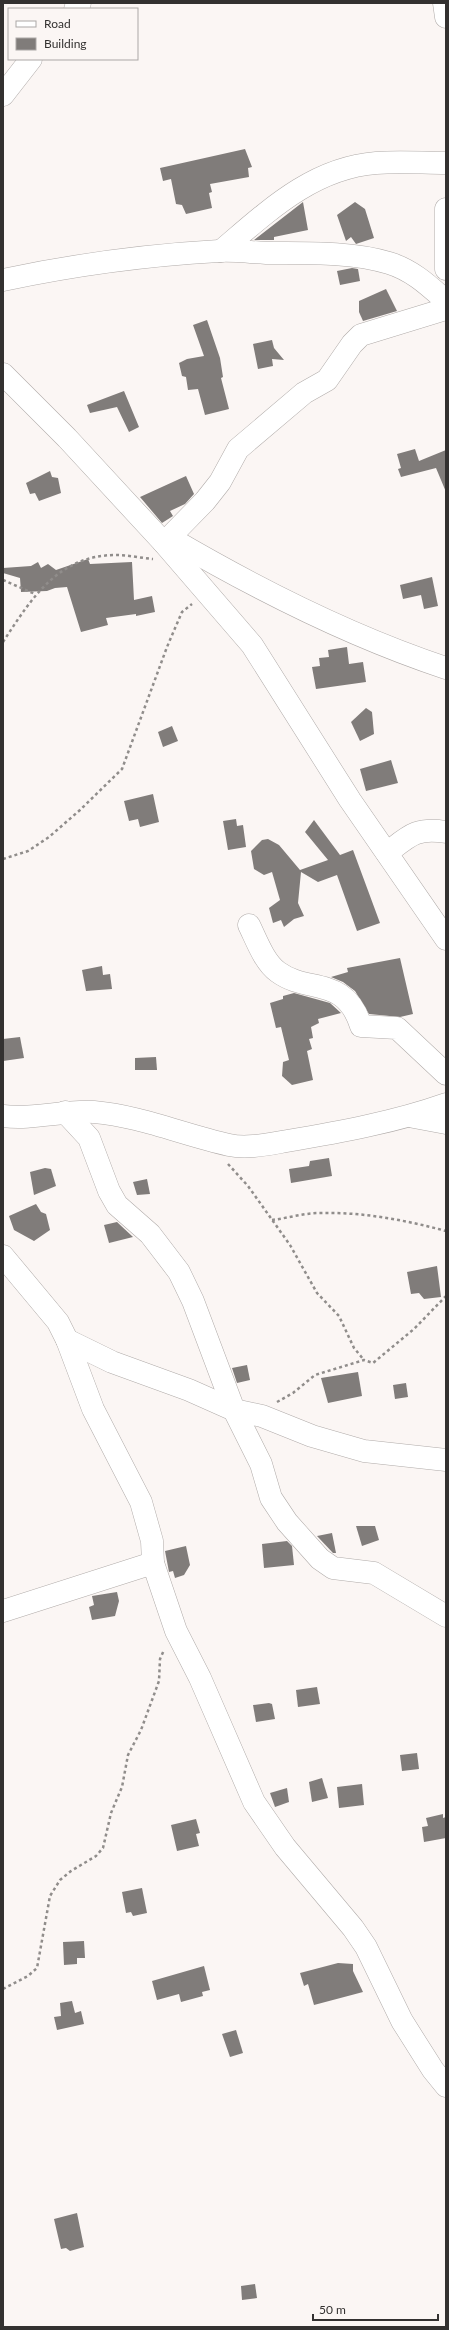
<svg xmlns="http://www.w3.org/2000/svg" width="449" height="2330" font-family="Lato,sans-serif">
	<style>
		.building { fill: #807c7a }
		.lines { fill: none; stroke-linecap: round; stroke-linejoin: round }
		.minor-casing { stroke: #b0aba9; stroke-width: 23 }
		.path { stroke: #908d8b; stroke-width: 2.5; stroke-dasharray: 3 3; stroke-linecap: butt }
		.minor { stroke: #fff; stroke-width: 22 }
	</style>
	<rect width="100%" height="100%" fill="#fbf6f4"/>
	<g class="building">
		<polygon points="245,149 252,167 248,168 249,177 210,184 212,192 209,193 212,208 186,214 182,205 176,204 171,179 163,181 160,168"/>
		<polygon points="303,202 308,230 274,237 274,240 254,240"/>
		<polygon points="355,202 365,209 374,238 356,244 351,237 346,241 337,215"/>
		<polygon points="352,268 358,269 360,281 340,285 337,271"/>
		<polygon points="386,289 397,311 363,321 359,312 359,301"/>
		<polygon points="207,320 220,358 223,377 221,378 229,409 205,415 198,389 188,390 186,377 182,376 179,363 187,359 204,356 193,325"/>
		<polygon points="272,340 274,348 284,360 272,359 273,366 258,369 253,344"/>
		<polygon points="124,391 139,427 129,432 117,407 90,413 87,405"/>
		<polygon points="415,449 419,461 446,450 446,492 436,468 401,477 398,469 401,468 397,454"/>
		<polygon points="50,471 52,477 58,478 61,493 39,501 35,493 30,494 26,483"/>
		<polygon points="186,476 194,494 185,504 170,511 173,516 162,523 140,497"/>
		<polygon points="88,559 90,564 132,562 134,600 152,596 155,612 136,616 136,614 106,618 108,625 81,632 67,587 55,588 47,591 21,592 20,578 3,573 3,568 31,566 38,562 41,568 48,564 56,570"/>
		<polygon points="432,577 438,606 424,609 421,595 403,599 400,585"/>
		<polygon points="347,647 349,664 363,662 366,682 316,689 312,667 320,666 319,658 329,657 328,650"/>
		<polygon points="366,708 372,712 374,734 360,741 351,722"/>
		<polygon points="172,726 178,741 163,747 158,732"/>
		<polygon points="391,760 398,783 366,791 360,769"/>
		<polygon points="153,794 159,822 140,827 138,819 129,821 124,801"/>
		<polygon points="236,819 237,826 243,825 246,847 228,850 223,821"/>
		<polygon points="314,820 340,855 353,850 380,923 357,931 337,875 318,882 301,872 298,903 304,916 294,919 284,927 281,920 273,923 269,908 280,900 272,872 264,875 254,869 251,851 262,840 268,839 279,845 300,870 328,860 305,832"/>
		<polygon points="400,958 413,1014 400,1017 369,1014 355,991 343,982 331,977 348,972 347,968"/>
		<polygon points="102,966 103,975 110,974 112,989 86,991 82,970"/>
		<polygon points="294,993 330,1003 341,1013 318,1019 319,1023 311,1027 313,1038 309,1039 312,1049 307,1051 313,1080 292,1085 282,1076 283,1062 289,1060 281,1027 276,1028 270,1003 283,999 283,996"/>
		<polygon points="20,1037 24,1058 3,1061 3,1039"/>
		<polygon points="156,1057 157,1070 135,1070 135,1058"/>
		<polygon points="329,1158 332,1176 291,1183 289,1169 309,1166 310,1161"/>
		<polygon points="45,1168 51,1169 56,1186 34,1195 30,1172"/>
		<polygon points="147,1179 150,1194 137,1195 133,1182"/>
		<polygon points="36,1204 41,1212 46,1214 50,1230 34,1241 14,1230 9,1216"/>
		<polygon points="117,1222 133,1237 109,1243 104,1225"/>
		<polygon points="437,1266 441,1297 424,1299 419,1293 411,1294 407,1272"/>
		<polygon points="247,1365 250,1380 237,1383 232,1368"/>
		<polygon points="358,1372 362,1396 328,1403 321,1378"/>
		<polygon points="406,1383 408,1397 395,1399 393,1385"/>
		<polygon points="356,1526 375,1526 379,1540 362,1546"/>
		<polygon points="332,1533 336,1553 333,1553 317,1536"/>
		<polygon points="287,1541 292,1546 294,1565 264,1568 262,1544"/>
		<polygon points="186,1546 190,1565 184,1575 175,1578 173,1571 169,1572 165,1551"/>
		<polygon points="117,1592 119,1601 115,1616 92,1620 89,1607 94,1605 92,1596"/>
		<polygon points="317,1687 320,1704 298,1707 296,1690"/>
		<polygon points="269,1703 272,1704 275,1719 256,1722 253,1705"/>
		<polygon points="417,1753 419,1769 402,1771 400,1755"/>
		<polygon points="322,1778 328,1798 312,1802 309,1782"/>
		<polygon points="362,1784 364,1805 339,1808 337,1787"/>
		<polygon points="287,1788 289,1802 275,1807 270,1793"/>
		<polygon points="443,1814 443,1818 446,1817 446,1838 424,1842 422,1827 428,1826 426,1818"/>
		<polygon points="196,1819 200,1833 196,1834 199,1846 177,1851 171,1825"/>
		<polygon points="142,1888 147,1913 133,1916 131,1912 126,1913 122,1892"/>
		<polygon points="84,1941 85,1958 77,1958 77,1964 64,1965 63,1942"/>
		<polygon points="338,1963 353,1964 353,1971 363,1992 314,2005 308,1984 304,1986 300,1973"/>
		<polygon points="204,1966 210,1990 202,1992 203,1996 181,2002 179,1994 157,2000 152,1981"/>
		<polygon points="72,2001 75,2013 81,2011 84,2024 57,2030 54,2017 61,2016 60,2003"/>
		<polygon points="236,2030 243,2053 230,2057 222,2034"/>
		<polygon points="77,2213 84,2247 70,2251 66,2248 61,2249 54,2219"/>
		<polygon points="255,2284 257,2298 242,2300 241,2286"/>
	</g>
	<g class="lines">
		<g class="minor-casing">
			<g id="minor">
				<polyline points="444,3 446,17"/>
				<polyline points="75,9 80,3"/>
				<polyline points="3,95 31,59"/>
				<polyline points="446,209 446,269"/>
				<path d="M221,251C267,212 312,168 376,163C399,161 423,163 446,163"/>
				<path d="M3,280C73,265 148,255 219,251C237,250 256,253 274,253C310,253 354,252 389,263C412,270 428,285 446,301"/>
				<polyline points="3,374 67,438 164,543 252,645 350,800 446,939"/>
				<path d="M170,538C257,589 349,636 446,668"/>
				<polyline points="164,543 205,501 220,482 238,449 304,393 327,380 352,344 361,335 446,309"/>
				<path d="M387,853C409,836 416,827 446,832"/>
				<path d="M249,925C256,939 264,962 278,972C308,994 345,975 361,1026L397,1028L446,1074"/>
				<polyline points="65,1112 89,1138 109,1191 117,1205 150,1234 179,1272 193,1301 234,1410 261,1464 271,1498 287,1522 320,1559 333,1568 374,1573 446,1616"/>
				<path d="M3,1116C33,1120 63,1110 94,1112C140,1116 184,1135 229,1145C247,1149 269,1144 287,1141C340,1132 395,1122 446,1104"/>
				<polyline points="414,1117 446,1123"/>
				<polyline points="3,1256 58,1322 67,1340 93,1409 141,1502 152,1541 153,1563 176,1631 200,1678 254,1802 285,1847 353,1928 366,1947 402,2021 433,2070 446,2086"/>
				<polyline points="67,1340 112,1362 189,1390 234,1410 262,1416 312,1436 364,1451 446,1460"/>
				<polyline points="3,1611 153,1563"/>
			</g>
		</g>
		<g class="path">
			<polyline points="3,580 35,594"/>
			<path d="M3,642C31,599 58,555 116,555C128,555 141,558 153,559"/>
			<polyline points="3,859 28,851 49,837 80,810 122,769 167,647 182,612 192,604"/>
			<polyline points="228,1164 248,1186 290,1245 317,1293 339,1316 354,1348 364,1360"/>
			<path d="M272,1220C288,1218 304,1213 321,1213C363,1212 405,1220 446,1231"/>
			<polyline points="277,1402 293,1393 315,1375 364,1360 373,1363 414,1329 446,1296"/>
			<polyline points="3,1989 28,1976 37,1968 50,1896 60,1880 71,1871 96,1856 103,1848 111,1813 122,1787 128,1755 141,1730 159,1681 160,1659 164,1650"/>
		</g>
		<use href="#minor" class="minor"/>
	</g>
	<rect width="449" height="2330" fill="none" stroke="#333130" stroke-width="8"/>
	<rect x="8" y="8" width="130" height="52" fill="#fbf6f4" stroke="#aba7a6"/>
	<rect x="16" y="21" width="20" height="6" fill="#ffffff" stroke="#aba7a6"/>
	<text x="44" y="28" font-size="12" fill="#333130">Road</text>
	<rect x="16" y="38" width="20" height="12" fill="#807c7a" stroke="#aba7a6"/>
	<text x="44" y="48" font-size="12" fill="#333130">Building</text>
	<path d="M313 2314v6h125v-6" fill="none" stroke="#333130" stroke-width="2"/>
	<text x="319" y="2314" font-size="12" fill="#333130" stroke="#fbf6f4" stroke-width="3" paint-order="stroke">50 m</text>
</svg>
